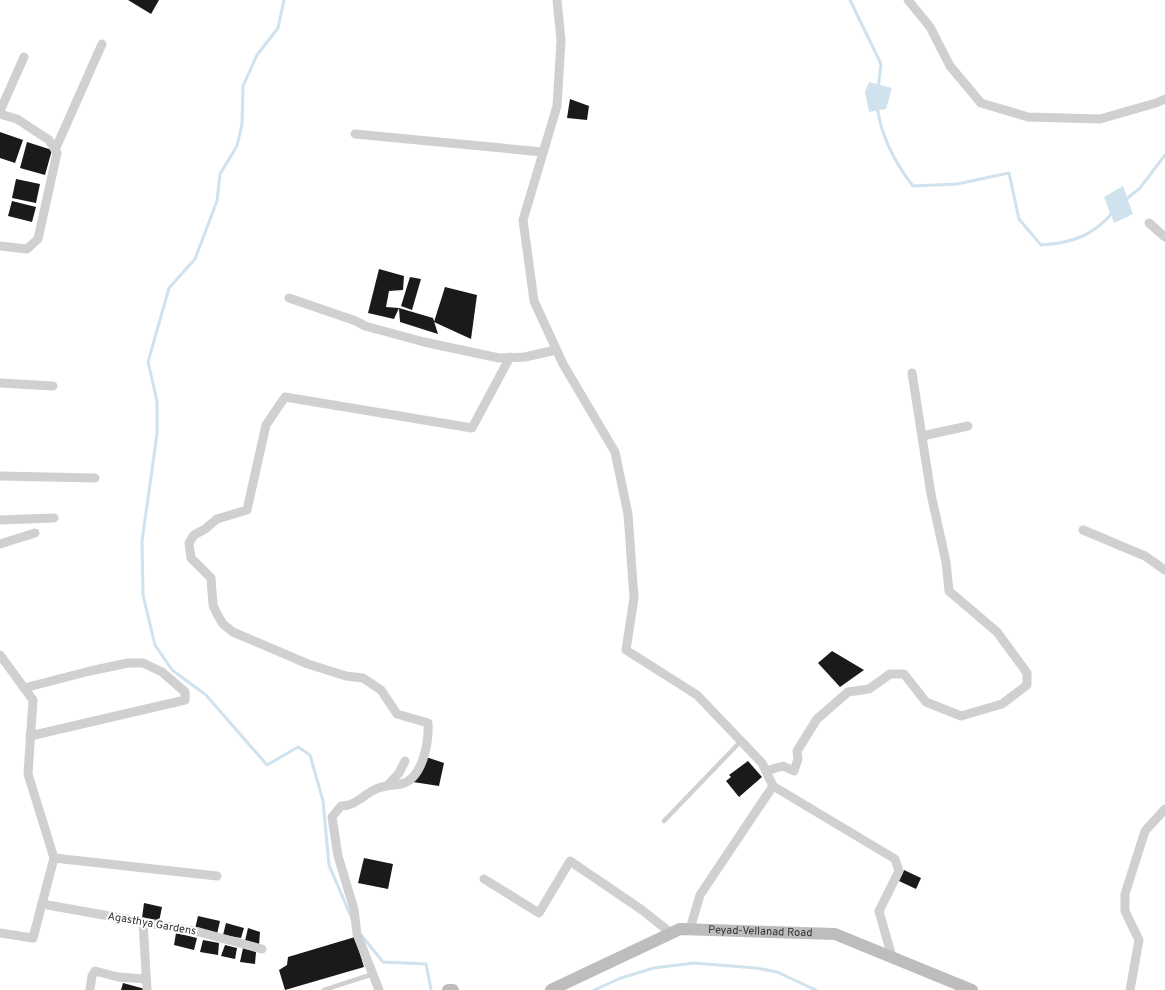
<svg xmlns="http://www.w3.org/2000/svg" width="1165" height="990" font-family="Overpass,sans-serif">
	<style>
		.water { fill: #cfe2ee }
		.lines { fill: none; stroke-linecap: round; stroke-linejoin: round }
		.stream { stroke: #cfe2ee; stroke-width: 3 }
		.building { fill: #1a1a1a }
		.service { stroke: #d0d0d0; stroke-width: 4.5 }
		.minor { stroke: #d0d0d0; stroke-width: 9 }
		.secondary { stroke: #bdbdbd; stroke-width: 12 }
		.labels { text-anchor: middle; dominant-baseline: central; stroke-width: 4; stroke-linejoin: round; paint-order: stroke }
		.street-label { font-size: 11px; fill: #333; stroke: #fff }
	</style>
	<rect width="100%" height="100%" fill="#fff"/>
	<g class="water">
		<polygon points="869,82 892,88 886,109 869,112 865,92"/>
		<polygon points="1123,186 1133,214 1114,223 1104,197"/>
	</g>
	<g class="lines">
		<g class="stream">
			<polyline points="284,0 278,28 257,55 243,86 242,124 237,146 220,174 217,201 195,259 169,288 148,362 157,401 157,434 142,541 143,595 155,645 172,670 206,695 267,765 298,747 310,755 323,801 329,865 352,919"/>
			<polyline points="850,0 881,64 878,89"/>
			<path d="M877,106C881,136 895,163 913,186L957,184L1009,173L1019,219L1041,245C1072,243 1093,236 1113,212"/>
			<polyline points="1124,201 1140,188 1165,155"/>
			<polyline points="362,936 383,962 426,964 431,989"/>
			<polyline points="594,990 621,978 654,968 694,963 756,968 777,972 816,990"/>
		</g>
	</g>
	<g class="building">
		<polygon points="128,0 159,0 151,14"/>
		<polygon points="570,99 589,106 587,120 567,118"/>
		<polygon points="0,132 23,140 15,163 0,158"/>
		<polygon points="27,142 52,150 45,175 20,168"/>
		<polygon points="16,179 40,184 36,203 12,198"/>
		<polygon points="12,201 36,207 32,222 8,216"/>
		<polygon points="379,269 404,276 403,290 389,291 386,307 399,308 394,319 368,313"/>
		<polygon points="410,277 421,279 412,310 401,306"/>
		<polygon points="445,287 477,295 471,339 434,322"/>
		<polygon points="399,308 433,318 438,334 400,322"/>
		<polygon points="832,651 864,670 840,687 818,663"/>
		<polygon points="426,757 444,763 439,786 413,782"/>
		<polygon points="748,761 762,777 739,797 726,781 731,777 729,775"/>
		<polygon points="364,858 393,864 388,889 358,883"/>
		<polygon points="904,870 921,878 916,889 899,881"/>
		<polygon points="144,903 162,907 159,922 142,918"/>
		<polygon points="198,916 220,921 217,934 195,929"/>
		<polygon points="226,923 244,928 241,938 223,935"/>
		<polygon points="248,928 260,932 259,945 245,941"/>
		<polygon points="176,933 197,938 194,950 174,945"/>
		<polygon points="355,937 364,967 285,990 279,970 287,965 288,957"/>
		<polygon points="203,940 219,943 218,955 200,952"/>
		<polygon points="225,945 237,948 235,959 221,956"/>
		<polygon points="243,948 256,952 255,964 240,962"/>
		<polygon points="123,983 145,989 145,990 121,990"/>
	</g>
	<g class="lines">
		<g class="service">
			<polyline points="664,821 741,741"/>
			<polyline points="324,990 373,974"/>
		</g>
		<g class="minor">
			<polyline points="557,0 561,40 557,106 523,220 534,301 563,364 615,452 628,514 634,598 626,650 697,695 762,763 773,786 700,895 690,929"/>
			<polyline points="908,0 930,27 950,66 981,103 1028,117 1100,119 1156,103 1165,99"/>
			<polyline points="0,111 24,57"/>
			<polyline points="0,114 17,119 49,140 57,153 38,239 27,249 0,246"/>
			<polyline points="355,134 543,152"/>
			<polyline points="55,150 102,44"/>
			<polyline points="1149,223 1165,237"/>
			<polyline points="289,298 356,321 365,326 424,342 499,358 525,357 556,350"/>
			<polyline points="0,383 53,386"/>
			<polyline points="922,436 968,426"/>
			<polyline points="0,476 95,478"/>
			<polyline points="0,520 54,518"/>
			<polyline points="1083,530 1145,556 1165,570"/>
			<polyline points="0,544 35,533"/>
			<polyline points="0,655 33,700 28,774 54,858 33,938 0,933"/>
			<polyline points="24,688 90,671 128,663 143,663 162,672 185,692 185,700 30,736"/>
			<polyline points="766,771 783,766 794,771 798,759 797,751 817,719 848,692 869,689 890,674 904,674 926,702 961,716 1002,704 1027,685 1027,673 997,632 949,591 946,562 931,494 912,373"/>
			<polyline points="388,785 399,773 405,761"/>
			<polyline points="773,786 895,859 899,871 879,911 892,957"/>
			<polyline points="54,858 217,876"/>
			<polyline points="484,879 539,913 570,861 642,910 671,933"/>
			<polyline points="42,904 199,932 262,949"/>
			<polyline points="143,922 147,990"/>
			<polyline points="90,990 92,976 95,971 118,977 146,979"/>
			<path d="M379,990L357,934L354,909L338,856L332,817L341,806C355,806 362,796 374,790C383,785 391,786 401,784C423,779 429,742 428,723L397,714L381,690L363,678L346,676L308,664L233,632L223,624L217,614L213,605L211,578L191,558L189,543L194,535L205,529L217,519L247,510L266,425L285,397L472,428L510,357"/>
			<polyline points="1130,990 1139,940 1125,911 1125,894 1145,831 1165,809"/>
		</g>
		<g class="secondary">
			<polyline points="448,990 453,990"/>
			<path id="s1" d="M551,990L680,929L835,934L972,990"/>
		</g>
	</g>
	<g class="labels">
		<g class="street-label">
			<text transform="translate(152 924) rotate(10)">Agasthya Gardens</text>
			<text stroke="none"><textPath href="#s1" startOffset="223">Peyad-Vellanad Road</textPath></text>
		</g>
	</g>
</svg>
